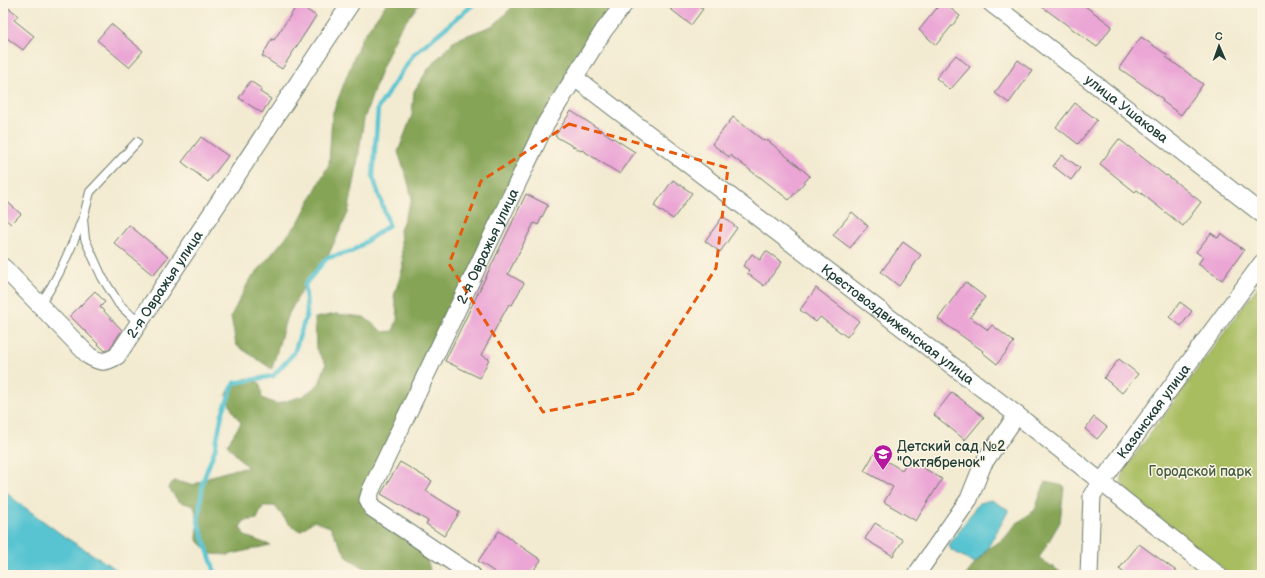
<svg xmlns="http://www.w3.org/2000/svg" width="1265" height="578" font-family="'Balsamiq Sans',sans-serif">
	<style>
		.green { fill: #a8bd61; stroke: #647d4a }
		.forest { fill: #86a457; stroke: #527046 }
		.water { fill: #58c4d1; stroke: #3c8082 }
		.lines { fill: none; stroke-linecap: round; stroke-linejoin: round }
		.stream { stroke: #58c4d1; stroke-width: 4.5 }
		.building { fill: #eba6d5 }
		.lane-casing { stroke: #697a6b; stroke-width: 10 }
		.street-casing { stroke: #697a6b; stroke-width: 19 }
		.lane { stroke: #fff; stroke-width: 8 }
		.street { stroke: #fff; stroke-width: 17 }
		.marked { fill: none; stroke: #e8590c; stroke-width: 3; stroke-dasharray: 8 5; stroke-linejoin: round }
		.labels { text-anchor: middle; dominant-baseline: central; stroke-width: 3; stroke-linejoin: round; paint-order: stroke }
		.street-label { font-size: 14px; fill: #1f3d34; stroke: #fcf5e5 }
		.poi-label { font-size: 14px; fill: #1f3d34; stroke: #fcf5e5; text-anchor: start }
		.park-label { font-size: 14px; fill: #415d3f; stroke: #fcf5e5 }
	</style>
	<rect width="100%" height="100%" fill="#fcf5e5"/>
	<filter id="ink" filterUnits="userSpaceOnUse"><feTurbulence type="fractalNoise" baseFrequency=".025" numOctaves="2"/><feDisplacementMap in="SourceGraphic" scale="8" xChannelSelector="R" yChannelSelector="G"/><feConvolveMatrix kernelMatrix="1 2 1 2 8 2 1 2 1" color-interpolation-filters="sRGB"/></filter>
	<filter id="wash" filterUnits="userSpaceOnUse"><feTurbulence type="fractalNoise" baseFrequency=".012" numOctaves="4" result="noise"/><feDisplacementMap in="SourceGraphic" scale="16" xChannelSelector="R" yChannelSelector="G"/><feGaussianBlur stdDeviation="0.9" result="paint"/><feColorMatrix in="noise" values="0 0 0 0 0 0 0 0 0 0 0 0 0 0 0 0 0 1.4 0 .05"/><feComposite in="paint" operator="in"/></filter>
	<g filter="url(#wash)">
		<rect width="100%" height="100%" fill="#f3ebd1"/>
		<path class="green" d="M1262,281V575H1231L1128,493C1119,482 1120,477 1127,466Z"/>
		<g class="forest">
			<polygon points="387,3 420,3 399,30 381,70 364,119 355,178 348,213 327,258 305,284 286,319 272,369 236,345 231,316 249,281 298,223 329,164 332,115 361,39"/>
			<polygon points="516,3 620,3 601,28 364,500 422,544 430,569 427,575 376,575 347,557 330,527 314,521 300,531 288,523 275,506 263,506 257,519 244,521 240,527 245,536 270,545 228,555 212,554 197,540 198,522 194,506 178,501 168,487 174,481 193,485 215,475 236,469 248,468 227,445 241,423 232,410 226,395 234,383 248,378 260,383 262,398 276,404 303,396 319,384 326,364 316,349 315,318 336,314 364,317 383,332 393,331 398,317 394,296 403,267 400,230 412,198 407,178 398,152 412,115 414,91 429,68 455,40 494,25"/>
			<polygon points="1045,482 1064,486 1060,522 1039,558 1062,573 1071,575 966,575 987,549 1004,539 1016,524 1035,510"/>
		</g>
		<g class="water">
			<polygon points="3,488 16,501 65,537 125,575 3,575"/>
			<polygon points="991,500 1009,510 987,549 975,563 951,550 949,545 979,503"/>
		</g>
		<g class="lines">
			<polyline class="stream" points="216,575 198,522 203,481 215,449 222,414 234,383 273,376 294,353 307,313 305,284 327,258 353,251 389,225 373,177 378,108 413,55 475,3"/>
		</g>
		<g id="blocks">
			<g class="building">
				<polygon points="663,3 695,3 703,9 691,25"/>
				<polygon points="941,3 944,3 960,16 936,45 919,30"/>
				<polygon points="1037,3 1081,3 1112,26 1097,47"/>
				<polygon points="3,4 18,15 14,20 34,36 23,50 3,35"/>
				<polygon points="298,4 316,16 282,69 262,56 272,39 274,40"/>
				<polygon points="111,24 143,51 129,67 97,40"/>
				<polygon points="1141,37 1167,55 1166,57 1203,84 1181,115 1162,101 1163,99 1119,68"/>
				<polygon points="956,55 970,67 950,90 936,78"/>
				<polygon points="1018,60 1032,71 1009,103 995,93"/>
				<polygon points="250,81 262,89 260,92 271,99 262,113 239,98"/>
				<polygon points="1075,103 1097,120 1078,144 1056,127"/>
				<polygon points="571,111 635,152 620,174 582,150 581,151 555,136"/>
				<polygon points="733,117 764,141 766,139 810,176 789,200 760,177 759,177 730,155 729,157 712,144"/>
				<polygon points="201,137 228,156 208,182 182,162"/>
				<polygon points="1119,139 1166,176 1167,175 1201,202 1183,226 1137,190 1135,192 1100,164"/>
				<polygon points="1062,155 1080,168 1071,180 1053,166"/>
				<polygon points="673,180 692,193 673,219 654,206"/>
				<polygon points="526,194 548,205 538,225 534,223 508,274 524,283 512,305 509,304 481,355 489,359 480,378 445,361"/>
				<polygon points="3,198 21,214 11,224 3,217"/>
				<polygon points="852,212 868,226 850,248 833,235"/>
				<polygon points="723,216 737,228 720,252 705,241"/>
				<polygon points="129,225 168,257 153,275 114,243"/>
				<polygon points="1211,233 1218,238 1221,233 1244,250 1222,280 1198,264 1203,257 1196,252"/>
				<polygon points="903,242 921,255 899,286 881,272"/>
				<polygon points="766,251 782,262 764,286 747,273 749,270 743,266 752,254 760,260"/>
				<polygon points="965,282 985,297 970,317 988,330 992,325 1014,342 997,364 982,352 983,351 938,319"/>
				<polygon points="816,288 859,321 847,337 820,317 816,322 800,310"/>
				<polygon points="95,291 105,302 100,307 122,330 110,348 105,351 70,316"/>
				<polygon points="1180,302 1192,311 1181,326 1169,317"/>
				<polygon points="1119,359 1138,374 1122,393 1104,378"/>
				<polygon points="952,392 984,417 965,440 934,415"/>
				<polygon points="1094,417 1107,427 1097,439 1085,429"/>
				<polygon points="874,454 902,470 909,459 942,479 916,521 884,502 893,487 864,471"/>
				<polygon points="400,462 432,481 426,491 460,512 444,536 426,524 428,521 381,494"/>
				<polygon points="875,523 903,540 893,556 865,539"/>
				<polygon points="499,531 541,560 530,575 499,575 478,561"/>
				<polygon points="1139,544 1182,575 1127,575 1119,569"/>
			</g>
		</g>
	</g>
	<g filter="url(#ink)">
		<use href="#blocks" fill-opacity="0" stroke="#697a6b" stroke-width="1"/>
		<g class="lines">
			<g class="lane-casing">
				<g id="lane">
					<polyline points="137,142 90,192 83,219 85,239 102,277 119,304 139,323"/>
					<path d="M35,298L45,297C61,273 72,246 82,220"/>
				</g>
			</g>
			<g class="street-casing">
				<g id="street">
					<path id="s1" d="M991,3L1262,214"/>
					<path id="s2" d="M575,78L1017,415L1218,575"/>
					<path id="s3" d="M3,267L89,356C101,363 105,363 117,356L351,3"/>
					<path id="s4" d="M472,575L372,508L368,500L371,490L546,123L604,30L625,3"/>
					<polyline points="916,575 969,499 983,464 1017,415"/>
					<path id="s5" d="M1089,575L1092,495L1262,263"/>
				</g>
			</g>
			<use href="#lane" class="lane"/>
			<use href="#street" class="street"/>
		</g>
	</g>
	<path class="marked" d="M569,124L728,168L716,268L636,393L543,412L449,264L481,181Z"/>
	<defs>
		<g id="school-pin" transform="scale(1)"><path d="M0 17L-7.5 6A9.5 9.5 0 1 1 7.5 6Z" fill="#b5179e" stroke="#fcf5e5"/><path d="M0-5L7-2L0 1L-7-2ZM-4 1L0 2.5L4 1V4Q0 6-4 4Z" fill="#fff"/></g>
	</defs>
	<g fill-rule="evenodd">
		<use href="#school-pin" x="883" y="454"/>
	</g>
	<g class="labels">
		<g class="street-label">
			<text stroke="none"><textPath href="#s1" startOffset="172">улица Ушакова</textPath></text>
			<text stroke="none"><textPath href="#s4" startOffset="410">2-я Овражья улица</textPath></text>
			<text stroke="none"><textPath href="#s3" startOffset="240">2-я Овражья улица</textPath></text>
			<text stroke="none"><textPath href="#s2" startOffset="406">Крестовоздвиженская улица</textPath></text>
			<text stroke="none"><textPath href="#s5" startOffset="184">Казанская улица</textPath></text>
		</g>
		<g class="poi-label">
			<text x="897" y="446">Детский сад №2<tspan x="897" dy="16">"Октябренок"</tspan></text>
		</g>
		<g class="park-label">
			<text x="1200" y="471">Городской парк</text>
		</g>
	</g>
	<rect width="1265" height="578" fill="none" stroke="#fcf5e5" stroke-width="16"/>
	<g transform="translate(1219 46) rotate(358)" stroke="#fcf5e5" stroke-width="3" paint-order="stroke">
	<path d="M0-3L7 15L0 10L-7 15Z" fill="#1f3d34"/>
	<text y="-6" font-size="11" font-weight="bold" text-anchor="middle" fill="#1f3d34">С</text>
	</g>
</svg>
